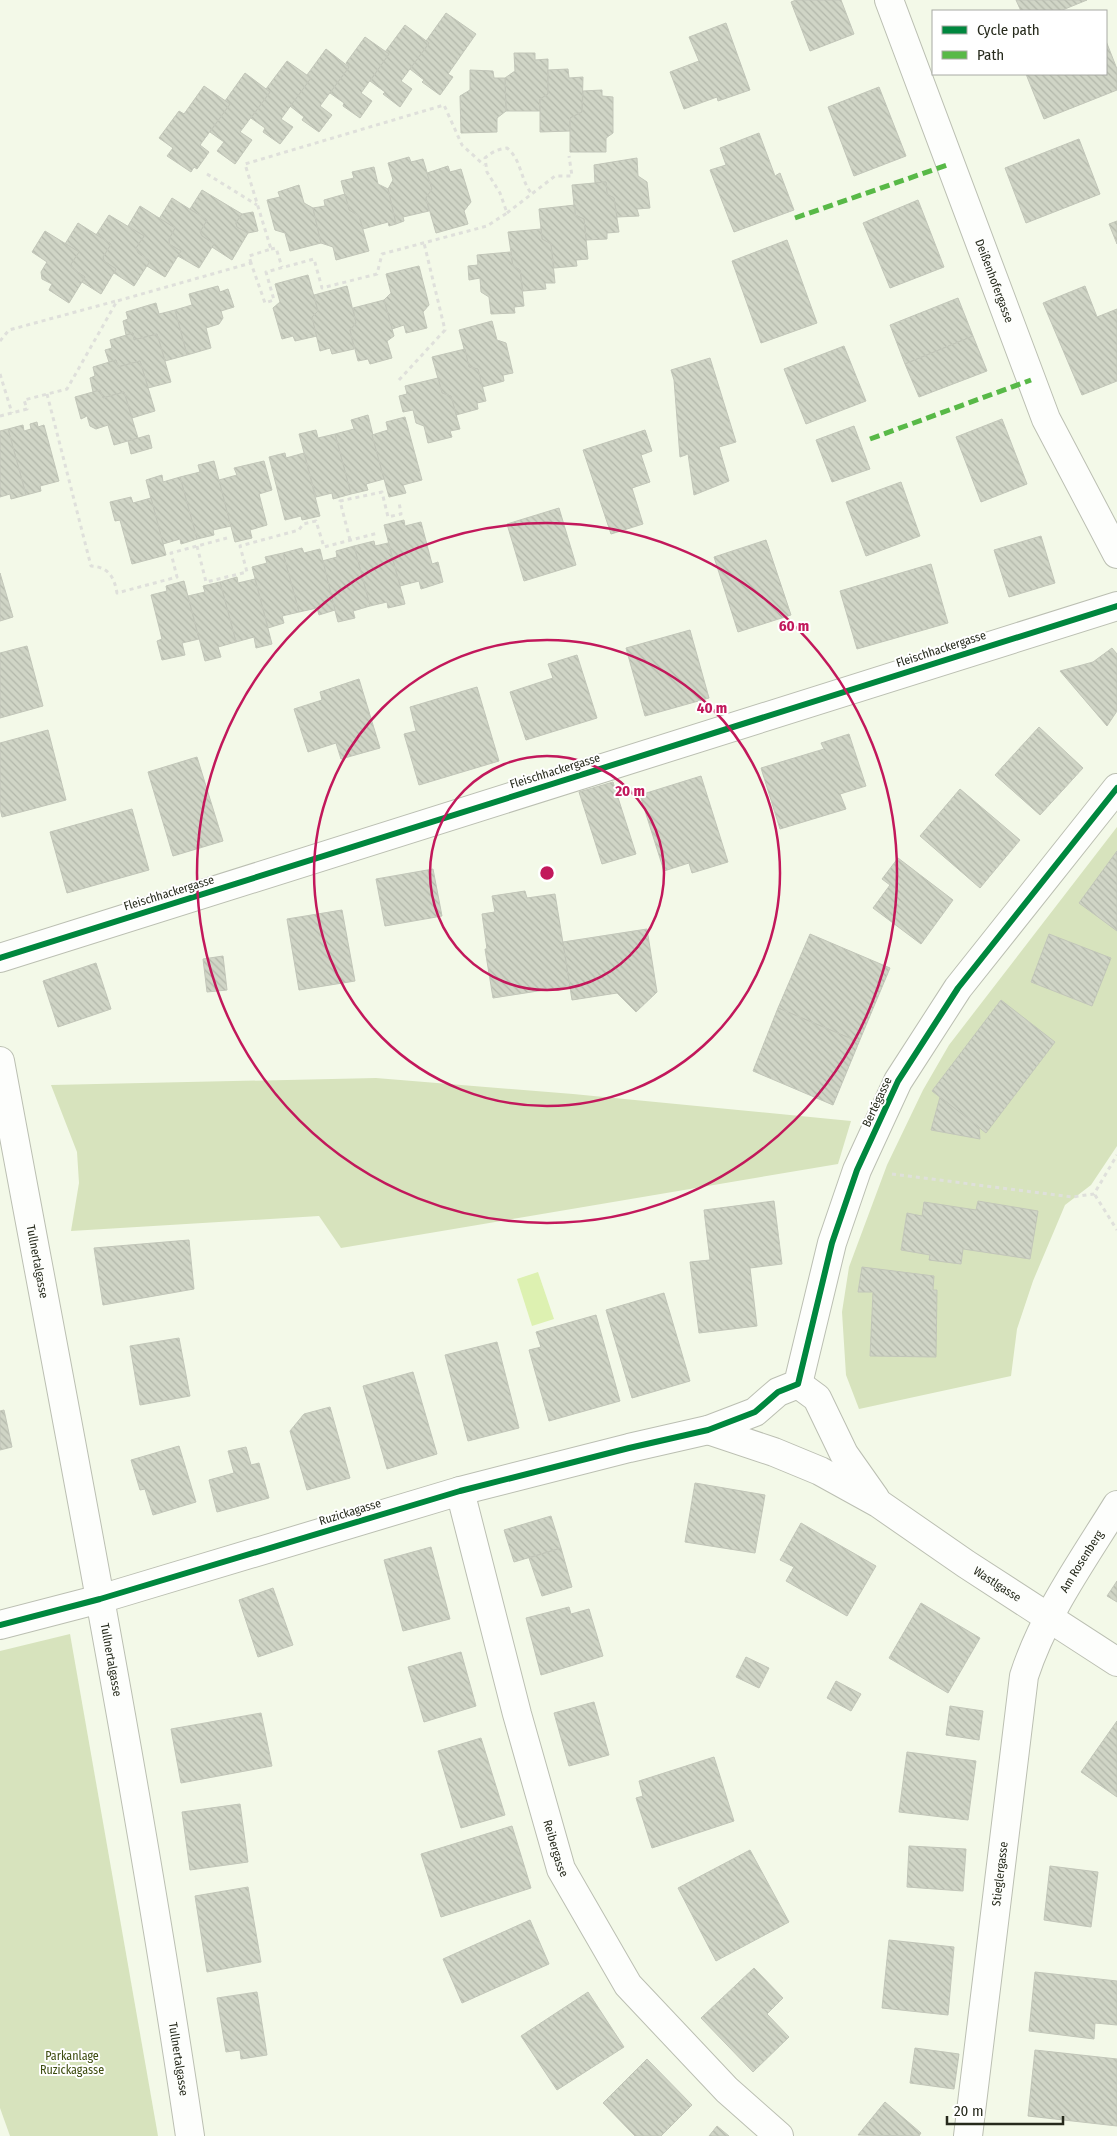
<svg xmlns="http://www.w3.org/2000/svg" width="1117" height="2136" font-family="'Fira Sans Condensed',sans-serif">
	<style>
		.green { fill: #d7e3bd }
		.water { fill: #ddf1b1 }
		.building { fill: url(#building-back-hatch); stroke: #c2c6b9 }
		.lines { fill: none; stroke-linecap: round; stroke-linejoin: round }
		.minor-casing { stroke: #bbbfb2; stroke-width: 30 }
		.path { stroke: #dfe0db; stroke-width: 3; stroke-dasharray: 4 4; stroke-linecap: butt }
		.minor { stroke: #fdfefc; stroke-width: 28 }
		.quiet { stroke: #58b947; stroke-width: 5; stroke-dasharray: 10 5; stroke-linecap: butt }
		.cycleway-casing { stroke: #fff; stroke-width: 9 }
		.cycleway { stroke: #00873e; stroke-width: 6 }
		.ring { fill: none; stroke: #c2185b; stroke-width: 2.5 }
		.labels { text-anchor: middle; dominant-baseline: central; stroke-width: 4; stroke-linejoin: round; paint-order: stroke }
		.street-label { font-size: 12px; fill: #262a1c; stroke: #fff }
		.park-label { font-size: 12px; fill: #3d4c0f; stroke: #fff }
		.centre { fill: #c2185b; stroke: #fff; stroke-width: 2.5 }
		.ring-label { font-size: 15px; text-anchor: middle; font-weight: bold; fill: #c2185b; stroke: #fff; stroke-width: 4; stroke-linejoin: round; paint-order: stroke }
	</style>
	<defs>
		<pattern id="building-back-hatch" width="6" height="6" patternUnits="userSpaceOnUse" patternTransform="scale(1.25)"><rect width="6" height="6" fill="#d0d5c6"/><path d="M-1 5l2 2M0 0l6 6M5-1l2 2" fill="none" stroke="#b2b7aa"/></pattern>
	</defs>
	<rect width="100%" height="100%" fill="#f3f9e8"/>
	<g class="green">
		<polygon points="1117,827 1117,1146 1091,1185 1065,1205 1033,1281 1017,1329 1011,1376 859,1409 846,1375 842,1312 849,1267 887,1165 923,1090 949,1045"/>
		<polygon points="376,1078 573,1094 851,1121 838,1164 341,1248 319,1216 71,1231 79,1183 77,1152 51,1085"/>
		<polygon points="70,1634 158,2136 10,2136 0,2108 0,1651"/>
	</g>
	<polygon class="water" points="538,1272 554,1319 532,1326 517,1279"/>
	<g class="building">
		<polygon points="796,0 841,0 854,34 810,51 791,2"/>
		<polygon points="1016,0 1087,0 1060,11 1021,11"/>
		<polygon points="446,13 476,34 448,74 453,77 440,95 422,82 424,80 410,69 429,43 426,41"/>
		<polygon points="726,23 750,90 718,101 717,97 684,109 670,72 699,61 689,37"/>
		<polygon points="405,25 429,43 401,81 412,89 400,107 383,94 385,92 370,81 389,54 385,52"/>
		<polygon points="365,37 389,54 361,93 372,101 360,118 343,106 344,103 330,93 349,67 346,63"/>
		<polygon points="1106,41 1117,69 1117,90 1044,119 1026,74 1106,74"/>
		<polygon points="326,49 349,67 320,106 332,115 319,132 302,120 304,117 290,106 311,78 307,75"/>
		<polygon points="514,53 535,53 535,60 548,59 548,94 540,99 540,111 506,111 505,78 515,71"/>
		<polygon points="287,61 311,78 281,119 293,127 280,144 263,132 265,128 251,118 270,92 266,89"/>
		<polygon points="568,69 569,78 583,77 582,112 570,118 570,131 540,132 540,99 548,94 548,70"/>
		<polygon points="470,70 493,71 494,78 505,78 506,111 497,118 497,132 461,133 460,96 470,90"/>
		<polygon points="245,73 270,92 240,132 252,140 235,164 217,151 224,142 210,132 230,104 225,101"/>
		<polygon points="204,86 230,104 200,145 209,152 197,169 194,167 191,172 167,156 173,148 159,138 179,111 184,114"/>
		<polygon points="879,87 906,156 854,176 828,107"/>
		<polygon points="602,90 602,96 613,97 613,133 606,138 606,152 570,152 570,118 582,112 583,91"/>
		<polygon points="759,133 775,176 780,173 794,210 734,232 710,170 726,165 720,148"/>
		<polygon points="1079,139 1100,194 1026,223 1005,168"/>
		<polygon points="409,157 411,162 423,159 432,189 426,198 429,211 403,217 404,221 396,224 388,189 393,180 388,163"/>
		<polygon points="637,158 638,176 647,182 650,208 637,209 639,216 617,217 614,198 607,194 606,182 595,183 594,165"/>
		<polygon points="448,166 450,172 461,169 471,202 464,211 468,224 436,233 426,198 432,189 427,173"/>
		<polygon points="374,167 378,184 388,189 396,224 389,226 388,222 363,229 359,216 349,210 341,181 354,178 352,172"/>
		<polygon points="606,182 607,194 614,198 619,232 607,233 607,239 586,240 584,219 575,215 572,185"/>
		<polygon points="299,185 304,203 313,208 321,243 290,251 285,233 275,230 267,200 280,197 278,192"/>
		<polygon points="202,190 242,214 236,223 237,227 248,233 232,260 212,247 214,244 202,236 200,232 207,220 190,209"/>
		<polygon points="345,194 349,210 359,216 369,251 336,260 333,247 321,243 313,208 325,206 324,200"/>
		<polygon points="172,198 207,220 200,232 202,236 214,244 199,268 178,256 181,251 169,244 169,239 175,228 159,219"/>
		<polygon points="918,200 944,267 890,288 863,223"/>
		<polygon points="575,205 575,215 584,219 588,259 576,260 577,266 554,268 551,244 542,239 539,209"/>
		<polygon points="140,206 175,228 169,239 169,244 181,251 165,277 147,266 150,261 138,253 136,248 144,236 128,226"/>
		<polygon points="253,212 258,231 248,233 237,227 236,223 242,214"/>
		<polygon points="109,215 144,236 136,248 138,253 150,261 134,286 114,273 116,269 104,261 103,257 111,244 96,235"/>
		<polygon points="1117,221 1117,244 1109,224"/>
		<polygon points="78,223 111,244 103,257 104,261 116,269 101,294 82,282 85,277 73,269 71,264 79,252 65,244"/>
		<polygon points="541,229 542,239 551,244 555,283 545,283 546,289 523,291 520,270 513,266 508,232"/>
		<polygon points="45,231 79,252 71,264 73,269 85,277 69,303 49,290 52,284 42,279 41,272 47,262 32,252"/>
		<polygon points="787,240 817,323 761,343 732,261"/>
		<polygon points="510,252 513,266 520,270 524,306 514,307 515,313 491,314 489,297 481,292 480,278 469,280 468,266 478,265 477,255"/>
		<polygon points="419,266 429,305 423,312 427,328 406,333 404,325 392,329 384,300 391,293 386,274"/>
		<polygon points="308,275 318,311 312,317 317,336 295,341 293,336 282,339 273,308 280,302 275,284"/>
		<polygon points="218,286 220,292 228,289 234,307 221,311 223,318 219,324 206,328 211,348 187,355 175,310 192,305 189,294"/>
		<polygon points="347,286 356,323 350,330 354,349 332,354 330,348 320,351 312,317 318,311 314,295"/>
		<polygon points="1085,286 1097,317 1117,309 1117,381 1082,395 1043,303"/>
		<polygon points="958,298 973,336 905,364 890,325"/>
		<polygon points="384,300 394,336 387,341 392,358 370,364 368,359 358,361 350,330 356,323 353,308"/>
		<polygon points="156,303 159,314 175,310 187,355 165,361 157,334 134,340 133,333 126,335 123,321 128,319 126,312"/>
		<polygon points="492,321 497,340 506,343 513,373 503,375 504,381 482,387 478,369 469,367 459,330"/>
		<polygon points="133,333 134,340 157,334 171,382 148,388 140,361 118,367 116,360 109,362 105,350 112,348 110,340"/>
		<polygon points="973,336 987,371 919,397 905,364"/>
		<polygon points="844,346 866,401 806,424 784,369"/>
		<polygon points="465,349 469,367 478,369 486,401 477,403 478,409 456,415 451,396 442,393 432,357"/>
		<polygon points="710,358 736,442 719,447 729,481 694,495 688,454 680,457 674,380 671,370"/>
		<polygon points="116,360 118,367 140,361 155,411 132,418 124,392 103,398 100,390 93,392 90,378 95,376 93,367"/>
		<polygon points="438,378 442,393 451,396 460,429 450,431 452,437 428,443 424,426 416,423 413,410 403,412 399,396 407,394 405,386"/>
		<polygon points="100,390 103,398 124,392 138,438 114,445 108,425 96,429 90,426 87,416 81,419 75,397"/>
		<polygon points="368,415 384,479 366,484 368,490 351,494 335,434 354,429 351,420"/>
		<polygon points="405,417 422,480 403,485 406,493 389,497 372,435 388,430 386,422"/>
		<polygon points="1002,419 1027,484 981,502 956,437"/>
		<polygon points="37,422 38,427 44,425 59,481 40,486 41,491 26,495 8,429 23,425 24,431 31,429 30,424"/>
		<polygon points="854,426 870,469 832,482 816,440"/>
		<polygon points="8,429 26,495 11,499 10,494 0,497 0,431"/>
		<polygon points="316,430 318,438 335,434 351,494 333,499 332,493 316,497 299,434"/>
		<polygon points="645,430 652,451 641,455 650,482 632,488 643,524 611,534 583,450"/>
		<polygon points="149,435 152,448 131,454 128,441"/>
		<polygon points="285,453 286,458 304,453 320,516 302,520 301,516 285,520 269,457"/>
		<polygon points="214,461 231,526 213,530 214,535 197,539 180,477 200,472 198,465"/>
		<polygon points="264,461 272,490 259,494 267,525 250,530 252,538 235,542 219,480 237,475 234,468"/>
		<polygon points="162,475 163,482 180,477 197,539 181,544 180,539 163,544 146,480"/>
		<polygon points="901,482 920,536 866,556 846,502"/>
		<polygon points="131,497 133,503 151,498 166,555 132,564 120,520 115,521 110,502"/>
		<polygon points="559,508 576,565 524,581 507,524"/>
		<polygon points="404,520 405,526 421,522 432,564 438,562 443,582 421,589 419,581 400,586 384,525"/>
		<polygon points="1041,536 1055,583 1009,597 994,550"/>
		<polygon points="766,540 791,615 738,632 714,557"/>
		<polygon points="374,541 375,546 388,543 405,604 388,608 387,602 370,606 354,546"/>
		<polygon points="354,546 370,606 353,611 355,618 338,622 322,561 337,557 336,551"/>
		<polygon points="302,548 304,553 320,549 335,610 319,615 317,608 299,612 283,553"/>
		<polygon points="283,553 299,612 282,616 284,623 268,628 252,567 267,563 265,557"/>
		<polygon points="931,564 948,623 857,649 840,591"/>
		<polygon points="0,573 13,617 0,621"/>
		<polygon points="237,577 238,583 255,579 272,644 256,648 254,637 236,642 220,582"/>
		<polygon points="184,581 199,639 182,643 185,655 162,660 157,641 162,639 151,595 167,591 166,586"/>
		<polygon points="220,582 236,642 218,647 221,657 205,661 188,596 205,592 203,586"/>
		<polygon points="690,630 709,698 645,716 626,648"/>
		<polygon points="27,646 43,706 0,718 0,653"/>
		<polygon points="1112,648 1117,654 1117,711 1107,726 1060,671 1093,662"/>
		<polygon points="577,655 597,718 526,740 510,692 553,678 548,664"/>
		<polygon points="359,679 380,748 341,759 336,743 308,752 294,709 322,700 320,692"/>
		<polygon points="477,687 499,761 419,785 404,734 416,731 410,707"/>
		<polygon points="1039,727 1083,768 1040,815 995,775"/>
		<polygon points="48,730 66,800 2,817 0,808 0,743"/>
		<polygon points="849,734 866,786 840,794 846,809 780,829 761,768 824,749 821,743"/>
		<polygon points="197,757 223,841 173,856 148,772"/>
		<polygon points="701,776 728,862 692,873 689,863 664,871 640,795"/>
		<polygon points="613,782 636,854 602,864 579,792"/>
		<polygon points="960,789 1020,840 980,888 920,836"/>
		<polygon points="132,809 149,870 67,893 50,832"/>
		<polygon points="1117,851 1117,931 1079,903"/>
		<polygon points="898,858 953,900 921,944 873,908 890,885 882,879"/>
		<polygon points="433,869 442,916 385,926 376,879"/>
		<polygon points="525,891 527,898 555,894 570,986 493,998 485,949 487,949 482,914 495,912 492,896"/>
		<polygon points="342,910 355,981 299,990 287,919"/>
		<polygon points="647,929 657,992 636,1012 617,993 572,1000 563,942"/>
		<polygon points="810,934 890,968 859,1042 778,1008"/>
		<polygon points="1049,934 1111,958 1092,1006 1031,982"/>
		<polygon points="223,956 227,990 207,992 203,959"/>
		<polygon points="96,963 111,1009 58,1027 43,981"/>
		<polygon points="1001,1000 1055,1042 986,1133 932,1091"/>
		<polygon points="778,1008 859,1042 833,1105 753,1071"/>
		<polygon points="940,1097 979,1127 980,1139 931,1130"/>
		<polygon points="774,1201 782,1264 750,1268 757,1326 699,1333 690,1262 710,1260 704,1210"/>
		<polygon points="978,1201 1038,1211 1030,1259 963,1249 961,1264 929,1260 930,1255 901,1250 907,1213 922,1216 924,1202 976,1210"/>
		<polygon points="189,1240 194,1289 103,1305 94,1248"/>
		<polygon points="862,1267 934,1276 933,1290 937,1290 936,1357 870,1356 873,1292 858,1292"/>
		<polygon points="664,1293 690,1381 632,1398 606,1310"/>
		<polygon points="596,1315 620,1401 549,1421 529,1350 541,1347 536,1332"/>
		<polygon points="179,1338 190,1396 140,1405 130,1346"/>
		<polygon points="497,1342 519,1428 468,1441 445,1355"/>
		<polygon points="413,1372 437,1454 387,1469 363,1386"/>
		<polygon points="330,1407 350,1478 307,1490 290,1431 304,1414"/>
		<polygon points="4,1410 12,1447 0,1450 0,1411"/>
		<polygon points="179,1446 196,1502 153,1515 145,1489 140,1490 131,1460"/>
		<polygon points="246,1447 251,1465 259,1463 269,1498 217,1512 209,1480 234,1473 228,1451"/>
		<polygon points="695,1483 765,1495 755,1553 685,1542"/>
		<polygon points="551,1516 561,1548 514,1562 504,1530"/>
		<polygon points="801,1523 876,1566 847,1616 786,1581 794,1567 780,1560"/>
		<polygon points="431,1547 450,1619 403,1631 384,1560"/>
		<polygon points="561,1548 572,1587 542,1596 529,1558"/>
		<polygon points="1117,1581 1117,1602 1107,1596"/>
		<polygon points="273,1588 293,1645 258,1657 239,1600"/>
		<polygon points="921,1603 980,1638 948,1693 889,1658"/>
		<polygon points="569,1607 571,1614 589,1609 603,1656 541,1675 526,1618"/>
		<polygon points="461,1652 476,1706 424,1722 408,1667"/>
		<polygon points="746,1657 769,1668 759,1688 736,1677"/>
		<polygon points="836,1681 861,1694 851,1711 827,1698"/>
		<polygon points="594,1702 609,1755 569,1766 554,1713"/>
		<polygon points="950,1706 983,1711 979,1740 946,1735"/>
		<polygon points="261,1713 272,1766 181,1783 171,1729"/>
		<polygon points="1117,1721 1117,1797 1081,1772"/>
		<polygon points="481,1738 505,1815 461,1828 438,1751"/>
		<polygon points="907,1752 976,1761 968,1820 899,1812"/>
		<polygon points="714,1757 734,1821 652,1848 636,1798 643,1796 639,1781"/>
		<polygon points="240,1804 248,1862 190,1870 182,1812"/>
		<polygon points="512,1826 531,1888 441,1917 421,1854"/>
		<polygon points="909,1846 966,1849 963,1891 907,1887"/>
		<polygon points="750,1850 789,1922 716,1961 678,1888"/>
		<polygon points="1050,1866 1098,1872 1091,1927 1044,1920"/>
		<polygon points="248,1887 261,1962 207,1972 195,1896"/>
		<polygon points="530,1920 549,1964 462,2003 443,1959"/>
		<polygon points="889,1940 954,1947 948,2015 882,2008"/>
		<polygon points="754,1968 783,1998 767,2014 789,2037 753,2072 701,2018"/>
		<polygon points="1035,1972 1117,1981 1117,2025 1095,2023 1094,2039 1029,2031"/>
		<polygon points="257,1992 267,2055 241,2059 240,2050 226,2052 217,1998"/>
		<polygon points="588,1992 624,2047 557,2090 521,2036"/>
		<polygon points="915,2048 959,2054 954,2089 910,2083"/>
		<polygon points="1035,2050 1117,2059 1117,2126 1028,2116"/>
		<polygon points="647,2059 692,2105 661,2136 635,2136 603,2103"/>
		<polygon points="885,2102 921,2133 919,2136 858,2135"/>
		<polygon points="717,2126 729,2136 709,2136"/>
	</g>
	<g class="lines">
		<g class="minor-casing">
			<g id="minor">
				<path id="s1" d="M889,0L1046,419L1117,554"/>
				<polyline points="0,958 1117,606"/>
				<path id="s2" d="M0,1061C66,1419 137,1776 190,2136"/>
				<polyline points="798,1384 817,1398 844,1454 875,1498"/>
				<path id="s3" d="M708,1430L774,1452L820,1471L878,1503L966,1564L1117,1662"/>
				<path id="s4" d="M460,1491L517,1714L561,1869L628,1985L727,2090L779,2136"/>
				<polyline points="0,1625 100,1599 460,1491 629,1448 708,1430 755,1412 778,1392 798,1384 832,1243 857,1170 898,1081 958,988 1117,788"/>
				<path id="s5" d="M968,2136L1024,1676C1044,1614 1083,1560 1117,1505"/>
			</g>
		</g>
		<g class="path">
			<polyline points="207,174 257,205"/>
			<polyline points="507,213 555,176 572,176 569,156"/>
			<polyline points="271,249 276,248 282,267"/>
			<polyline points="251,263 249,256 271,249 245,164 444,105 462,145 484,165"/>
			<polyline points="0,341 9,330 116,301"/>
			<polyline points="0,374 12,413"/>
			<polyline points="399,380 445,330 424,243"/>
			<path d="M47,394L91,566C108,567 114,576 117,593L177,577L171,553L227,538"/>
			<path d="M0,416L27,409L24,400L67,389L117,301L251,263L265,303L274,300L266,272L314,259L322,288L377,274L382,254L487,226L507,213L500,193L487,172L485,158C492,152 498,149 507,148C522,160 520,180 532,194"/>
			<polyline points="350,540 340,501 382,492 388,517 401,514 399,502"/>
			<polyline points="197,546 206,582 247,572 240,546 299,530 303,524 316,521 324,547 378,533"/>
			<polyline points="892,1174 1072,1197 1094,1194 1117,1155"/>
			<polyline points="1095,1195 1117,1230"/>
		</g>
		<use href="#minor" class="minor"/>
		<g class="quiet">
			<polyline points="795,218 950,164"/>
			<polyline points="870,439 1031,380"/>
		</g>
		<g class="cycleway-casing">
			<g id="cycleway">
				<polyline points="0,958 1117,606"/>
				<polyline points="0,1625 100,1599 460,1491 629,1448 708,1430 755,1412 778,1392 798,1384 832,1243 857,1170 898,1081 958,988 1117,788"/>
			</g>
		</g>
		<use href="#cycleway" class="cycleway"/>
	</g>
	<g class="ring">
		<circle cx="547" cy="873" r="117"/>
		<circle cx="547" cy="873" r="233"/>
		<circle cx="547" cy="873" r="350"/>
	</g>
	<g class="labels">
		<g class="street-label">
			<text stroke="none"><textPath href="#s1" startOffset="300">Deißenhofergasse</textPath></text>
			<text transform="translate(941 649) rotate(-18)">Fleischhackergasse</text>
			<text transform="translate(555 771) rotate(-17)">Fleischhackergasse</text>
			<text transform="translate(169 893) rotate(-17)">Fleischhackergasse</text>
			<text transform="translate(877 1102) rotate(-65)">Bertégasse</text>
			<text stroke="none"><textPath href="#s2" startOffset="204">Tullnertalgasse</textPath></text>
			<text transform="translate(350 1512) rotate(-17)">Ruzickagasse</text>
			<text stroke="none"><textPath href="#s5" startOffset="592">Am Rosenberg</textPath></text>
			<text stroke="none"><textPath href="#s3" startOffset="330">Wastlgasse</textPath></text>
			<text stroke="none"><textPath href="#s2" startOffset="609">Tullnertalgasse</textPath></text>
			<text stroke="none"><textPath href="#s4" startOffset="370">Reibergasse</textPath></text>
			<text stroke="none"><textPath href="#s5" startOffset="264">Stieglergasse</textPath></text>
			<text stroke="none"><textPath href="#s2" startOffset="1014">Tullnertalgasse</textPath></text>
		</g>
		<g class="park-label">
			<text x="72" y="2056">Parkanlage<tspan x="72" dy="14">Ruzickagasse</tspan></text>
		</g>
	</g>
	<circle cx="547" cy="873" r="8" class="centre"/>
	<g class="ring-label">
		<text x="794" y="631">60 m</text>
		<text x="712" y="713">40 m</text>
		<text x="630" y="796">20 m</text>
	</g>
	<rect x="932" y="10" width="175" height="65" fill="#ffffff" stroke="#a8aaa4"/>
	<rect x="942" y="26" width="25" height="8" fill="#00873e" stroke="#a8aaa4"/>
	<text x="977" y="35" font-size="15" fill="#262a1c">Cycle path</text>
	<rect x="942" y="51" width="25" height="8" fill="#58b947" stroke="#a8aaa4"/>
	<text x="977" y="60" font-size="15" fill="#262a1c">Path</text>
	<path d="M947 2116v8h116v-8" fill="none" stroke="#262a1c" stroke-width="2.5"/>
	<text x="954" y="2116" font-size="15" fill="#262a1c" stroke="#ffffff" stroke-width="4" paint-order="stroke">20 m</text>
</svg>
